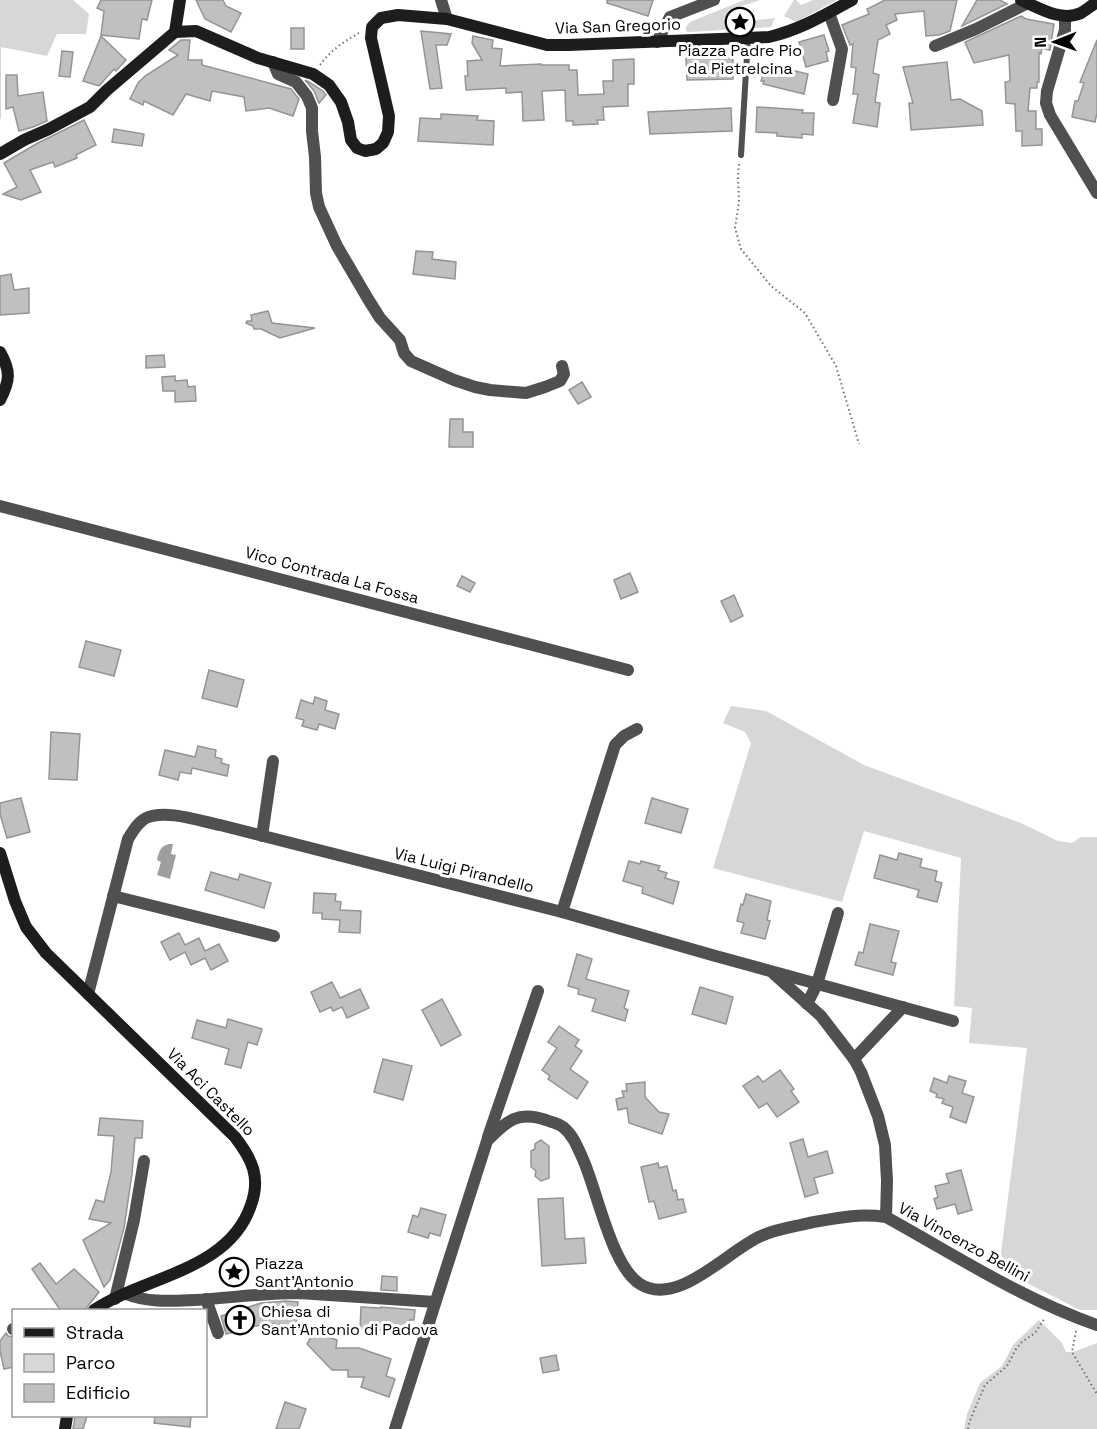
<svg xmlns="http://www.w3.org/2000/svg" width="1097" height="1429" font-family="'Space Grotesk',sans-serif">
	<style>
		.green { fill: #d7d7d7 }
		.water { fill: #9e9e9e }
		.building { fill: #c0c0c0; stroke: #949494; stroke-width: 1.5 }
		.lines { fill: none; stroke-linecap: round; stroke-linejoin: round }
		.path { stroke: #727272; stroke-width: 2; stroke-dasharray: 1.5 3; stroke-linecap: butt }
		.lane { stroke: #505050; stroke-width: 6 }
		.street { stroke: #505050; stroke-width: 12 }
		.secondary { stroke: #1d1d1d; stroke-width: 12 }
		.labels { text-anchor: middle; dominant-baseline: central; stroke-width: 6; stroke-linejoin: round; paint-order: stroke }
		.street-label { font-size: 16px; fill: #000; stroke: #fff }
		.poi-label { font-size: 16px; fill: #000; stroke: #fff; text-anchor: start }
	</style>
	<rect width="100%" height="100%" fill="#fff"/>
	<g class="green">
		<polygon points="0,0 73,0 89,14 86,34 57,34 47,56 1,47 1,119 0,119"/>
		<polygon points="744,0 760,0 736,8 731,19 739,22 775,18 771,27 689,32 686,31 686,27 690,22"/>
		<polygon points="794,0 796,0 801,5 813,0 837,0 796,22 784,16"/>
		<polygon points="731,706 766,711 864,765 1021,823 1058,841 1072,843 1081,837 1097,837 1097,1310 1080,1310 999,1269 1027,1048 969,1043 972,1008 954,1006 961,858 864,831 842,902 713,868 751,743 745,732 723,723"/>
		<polygon points="1039,1320 1062,1343 1066,1352 1073,1352 1097,1343 1097,1429 964,1429 967,1414 980,1383 1002,1366 1013,1345"/>
	</g>
	<path class="water" d="M169,844H173L171,854L176,855L170,879L157,875L161,862L157,860C159,852 160,846 169,844Z"/>
	<g class="building">
		<polygon points="101,0 152,0 147,20 142,19 139,39 101,35 104,11 97,8"/>
		<polygon points="196,0 223,0 226,6 241,13 231,32 205,19"/>
		<polygon points="607,0 653,0 648,16 607,3"/>
		<polygon points="885,0 957,0 950,31 939,35 926,36 924,11 895,14 897,20 886,25 890,34 878,40 873,73 879,75 875,102 880,103 877,127 853,123 858,94 853,94 856,68 851,67 853,44 850,45 842,25 869,14 867,9"/>
		<polygon points="977,0 1000,0 1007,4 962,26"/>
		<polygon points="1021,16 1026,19 1054,24 1050,50 1042,48 1041,54 1039,53 1039,82 1037,82 1037,88 1030,88 1028,111 1036,111 1036,129 1042,129 1042,145 1022,146 1022,131 1016,131 1015,104 1006,103 1005,82 1010,81 1009,55 974,63 965,42"/>
		<rect x="291" y="28" width="13" height="21"/>
		<polygon points="421,31 451,34 447,45 436,45 442,88 430,89"/>
		<polygon points="824,35 829,51 826,52 828,61 806,67 799,42"/>
		<polygon points="101,36 126,60 116,71 114,69 99,86 83,81"/>
		<polygon points="473,36 493,40 492,48 502,49 500,66 541,64 541,65 569,65 569,70 577,70 578,95 604,94 603,81 613,81 613,60 634,59 634,84 628,84 628,106 603,107 604,120 597,120 598,124 573,125 573,121 566,121 565,90 542,91 544,120 523,121 522,92 506,93 506,88 466,90 465,76 468,76 467,61 482,60 472,43"/>
		<polygon points="181,40 190,40 188,60 202,60 202,65 291,89 299,99 293,116 269,108 246,111 244,97 212,91 210,101 186,94 173,115 144,101 143,105 130,99 138,83 145,76 178,55 169,50"/>
		<polygon points="1097,40 1097,113 1095,122 1072,117 1075,101 1078,101 1084,83 1080,82"/>
		<polygon points="62,51 73,52 70,77 59,76"/>
		<polygon points="733,57 733,79 687,80 686,58"/>
		<polygon points="947,62 951,100 960,99 982,111 983,125 911,130 909,103 913,103 903,67"/>
		<polygon points="766,64 808,74 804,94 763,84 764,81 761,81"/>
		<polygon points="6,75 17,75 18,96 43,92 47,121 33,127 19,131 13,107 6,109"/>
		<polygon points="305,80 309,82 323,91 326,95 319,103 314,91"/>
		<polygon points="757,107 803,110 802,113 814,113 813,135 802,134 802,138 777,136 777,133 756,132"/>
		<polygon points="731,108 732,131 650,134 648,112"/>
		<polygon points="441,114 478,116 477,120 494,121 493,145 418,141 420,118 441,119"/>
		<polygon points="84,120 96,145 76,155 77,158 55,167 53,162 30,170 41,192 21,200 3,194 17,187 4,163 36,144"/>
		<polygon points="114,129 144,134 142,146 112,142"/>
		<polygon points="416,251 433,252 432,259 456,262 455,279 413,274"/>
		<polygon points="11,274 14,290 29,288 29,313 0,315 0,276"/>
		<polygon points="268,311 272,323 315,328 280,338 261,329 254,329 253,326 246,323 247,321 252,321 251,315"/>
		<polygon points="164,355 165,367 146,368 146,356"/>
		<polygon points="175,376 175,381 187,380 188,387 195,386 196,401 175,402 175,391 163,391 162,377"/>
		<polygon points="582,382 591,397 578,404 569,390"/>
		<polygon points="450,419 463,419 463,432 473,432 473,447 449,447"/>
		<polygon points="630,573 638,592 621,599 614,580"/>
		<polygon points="462,576 475,583 470,592 457,586"/>
		<polygon points="734,595 743,616 731,622 721,601"/>
		<polygon points="86,641 121,650 114,676 79,667"/>
		<polygon points="209,670 244,680 237,707 202,698"/>
		<polygon points="315,697 327,701 325,710 339,714 335,729 319,724 317,730 302,726 304,720 296,718 301,700 313,704"/>
		<polygon points="51,732 80,734 77,780 49,779"/>
		<polygon points="198,746 216,750 215,757 222,759 221,763 229,765 227,776 192,768 191,774 180,772 178,780 159,775 165,750 195,757"/>
		<polygon points="21,798 30,832 7,838 0,814 0,803"/>
		<polygon points="652,798 688,809 681,833 645,823"/>
		<polygon points="899,853 922,859 920,867 937,871 935,881 942,883 937,902 917,897 919,890 874,878 880,855 897,860"/>
		<polygon points="629,861 640,864 641,861 660,866 658,870 667,873 665,878 679,882 673,904 642,893 643,887 623,881"/>
		<polygon points="211,872 238,880 240,874 271,883 264,908 205,890"/>
		<polygon points="314,893 336,894 335,901 341,902 340,910 361,911 360,933 339,932 340,920 322,919 322,913 313,913"/>
		<polygon points="746,894 771,901 767,920 770,921 765,939 741,933 744,923 737,921 741,904 743,905"/>
		<polygon points="870,924 899,931 891,962 896,963 893,975 855,965 859,952 863,953"/>
		<polygon points="179,933 185,945 199,938 205,951 219,944 228,961 211,970 205,958 191,965 185,952 170,960 161,942"/>
		<polygon points="577,954 592,959 586,979 629,991 624,1008 628,1010 625,1021 592,1011 596,999 578,994 579,989 568,986"/>
		<polygon points="332,982 340,998 360,989 369,1008 347,1018 342,1007 333,1011 331,1007 320,1012 311,992"/>
		<polygon points="700,987 733,997 726,1024 692,1014"/>
		<polygon points="442,999 461,1035 441,1046 422,1010"/>
		<polygon points="228,1019 262,1029 257,1045 248,1042 241,1068 225,1064 229,1049 192,1038 197,1020 226,1028"/>
		<polygon points="559,1026 579,1040 575,1046 582,1051 570,1069 588,1082 577,1099 548,1079 550,1076 542,1070 557,1048 548,1042"/>
		<polygon points="383,1059 412,1066 403,1100 374,1092"/>
		<polygon points="780,1070 794,1089 791,1091 799,1102 777,1117 767,1103 759,1108 743,1086 758,1076 763,1082"/>
		<polygon points="949,1076 966,1081 962,1093 974,1097 966,1123 950,1117 953,1107 942,1103 944,1099 936,1097 937,1094 930,1091 934,1078 947,1083"/>
		<polygon points="645,1082 645,1097 659,1112 669,1114 662,1134 629,1123 627,1108 618,1110 616,1099 624,1097 622,1091 627,1091 626,1084"/>
		<polygon points="100,1118 143,1121 142,1138 135,1138 132,1174 124,1228 110,1280 104,1287 83,1240 111,1223 89,1219 96,1200 104,1202 111,1172 114,1136 98,1135"/>
		<polygon points="803,1139 808,1157 827,1151 833,1173 814,1178 818,1193 805,1197 790,1143"/>
		<polygon points="541,1140 549,1146 549,1178 541,1181 535,1176 536,1171 531,1167 531,1151 535,1149 535,1144"/>
		<polygon points="658,1163 659,1168 667,1166 673,1191 676,1190 678,1200 683,1199 686,1212 659,1219 654,1201 649,1202 641,1167"/>
		<polygon points="961,1170 972,1210 958,1214 955,1204 937,1209 934,1199 938,1197 935,1186 949,1183 946,1174"/>
		<polygon points="563,1198 565,1239 584,1238 586,1263 542,1266 538,1199"/>
		<polygon points="421,1208 446,1215 440,1236 430,1233 428,1238 408,1232 413,1215 418,1217"/>
		<polygon points="40,1263 56,1284 74,1269 99,1292 84,1311 61,1311 32,1269"/>
		<polygon points="382,1276 397,1277 397,1291 381,1290"/>
		<polygon points="286,1301 298,1302 296,1326 270,1324 269,1325 260,1325 226,1334 221,1316 261,1303"/>
		<polygon points="361,1307 381,1308 381,1307 415,1310 414,1320 410,1320 409,1332 360,1329"/>
		<polygon points="314,1332 337,1340 336,1348 359,1348 391,1359 386,1376 395,1379 389,1397 361,1387 364,1377 348,1377 348,1370 332,1370 307,1344"/>
		<polygon points="6,1333 8,1336 14,1337 14,1367 4,1369 0,1351 0,1341"/>
		<polygon points="556,1355 559,1370 543,1373 540,1358"/>
		<polygon points="285,1402 306,1409 299,1429 276,1429"/>
		<polygon points="75,1416 87,1416 83,1429 73,1429"/>
		<polygon points="155,1416 191,1416 190,1427 154,1423"/>
	</g>
	<g class="lines">
		<g class="path">
			<path d="M320,65C330,51 344,41 359,33"/>
			<polyline points="739,164 738,175 739,202 735,228 741,249 771,286 805,313 836,366 859,444"/>
			<polyline points="1076,1331 1072,1352 1097,1394"/>
			<polyline points="968,1429 969,1423 985,1385 1007,1366 1016,1349 1022,1342 1035,1333 1045,1318"/>
		</g>
		<polyline class="lane" points="741,155 748,38"/>
		<g class="street">
			<polyline points="441,0 447,19"/>
			<polyline points="829,13 842,49 833,100"/>
			<polyline points="1065,16 1065,30 1047,91 1046,103 1050,115 1097,193"/>
			<polyline points="657,42 670,17 714,0"/>
			<polyline points="935,46 976,29 1028,3"/>
			<polyline points="273,62 278,74 296,82 307,96 312,108 312,131 315,157 316,193 319,207 337,246 368,299 380,318 400,340 404,353 411,361 454,380 475,387 490,390 526,393 545,387 560,381 564,374 562,366"/>
			<polyline points="0,506 628,670"/>
			<polyline points="262,836 273,761"/>
			<polyline points="113,896 274,936"/>
			<polyline points="562,912 615,745 624,736 637,729"/>
			<polyline points="774,974 821,1016 854,1059 861,1072 878,1116 885,1145 887,1181 886,1217"/>
			<path d="M88,994L128,839C133,831 138,822 146,818C165,809 200,821 220,825L562,912L712,955L953,1021"/>
			<polyline points="807,1004 817,984 838,913"/>
			<polyline points="854,1059 903,1007"/>
			<polyline points="488,1137 538,991"/>
			<path d="M126,1294C149,1303 171,1301 195,1300C230,1298 264,1293 299,1293L435,1302"/>
			<polyline points="115,1299 134,1220 144,1161"/>
			<polyline points="206,1299 218,1333"/>
			<polyline points="13,1329 14,1329"/>
			<path d="M395,1429L487,1141C506,1122 517,1110 546,1120C551,1122 558,1123 563,1127C573,1135 577,1146 582,1157C597,1189 611,1266 640,1284C678,1308 728,1250 761,1236C776,1229 793,1227 809,1223C837,1218 857,1213 886,1217C955,1255 1022,1299 1097,1325"/>
		</g>
		<g class="secondary">
			<path d="M1021,0C1039,8 1061,22 1081,13C1086,10 1092,5 1097,2"/>
			<path d="M175,32L196,31L258,58L313,74L329,85L341,102L348,122L351,140L357,148L365,151L376,149L383,143L388,132L389,116L371,38L372,27L381,18L398,15L447,19L547,45H568L769,37C799,30 825,15 852,0"/>
			<polyline points="175,32 180,0"/>
			<polyline points="0,154 24,140 49,129 90,107 107,90 175,32"/>
			<path d="M0,352C11,371 10,381 0,400"/>
			<path d="M0,853L15,901L26,927L46,953L235,1137C252,1159 261,1177 251,1205C229,1271 145,1276 94,1310"/>
			<polyline points="65,1429 67,1416"/>
		</g>
	</g>
	<defs>
		<g id="sight-ring" transform="scale(1.5)"><circle r="9.5" fill="#fff" stroke="#000" stroke-width="1.5"/><path d="M0-6L1.8-2.2L6-1.7L2.9 1.2L3.7 5.4L0 3.3L-3.7 5.4L-2.9 1.2L-6-1.7L-1.8-2.2Z" fill="#000"/></g>
		<g id="church-ring" transform="scale(1.5)"><circle r="9.5" fill="#fff" stroke="#000" stroke-width="1.5"/><path d="M-1.2-6h2.4v3.5h3.3v2.4h-3.3V6h-2.4V-.1h-3.3v-2.4h3.3Z" fill="#000"/></g>
	</defs>
	<g fill-rule="evenodd">
		<use href="#sight-ring" x="740" y="22"/>
		<use href="#sight-ring" x="234" y="1272"/>
		<use href="#church-ring" x="240" y="1320"/>
	</g>
	<g class="labels">
		<g class="street-label">
			<text transform="translate(618 26) rotate(-2)">Via San Gregorio</text>
			<text transform="translate(332 575) rotate(15)">Vico Contrada La Fossa</text>
			<text transform="translate(464 870) rotate(14)">Via Luigi Pirandello</text>
			<text transform="translate(211 1092) rotate(45)">Via Aci Castello</text>
			<text transform="translate(964 1242) rotate(29)">Via Vincenzo Bellini</text>
		</g>
		<g class="poi-label">
			<text x="740" y="50" text-anchor="middle">Piazza Padre Pio<tspan x="740" dy="18">da Pietrelcina</tspan></text>
			<text x="255" y="1263">Piazza<tspan x="255" dy="18">Sant'Antonio</tspan></text>
			<text x="261" y="1311">Chiesa di<tspan x="261" dy="18">Sant'Antonio di Padova</tspan></text>
		</g>
	</g>
	<rect x="12" y="1309" width="195" height="108" fill="#ffffff" stroke="#999999" stroke-width="1.5"/>
	<rect x="24" y="1328" width="30" height="9" fill="#1d1d1d" stroke="#999999" stroke-width="1.5"/>
	<text x="66" y="1339" font-size="18" fill="#000000">Strada</text>
	<rect x="24" y="1354" width="30" height="18" fill="#d7d7d7" stroke="#999999" stroke-width="1.5"/>
	<text x="66" y="1369" font-size="18" fill="#000000">Parco</text>
	<rect x="24" y="1384" width="30" height="18" fill="#c0c0c0" stroke="#999999" stroke-width="1.5"/>
	<text x="66" y="1399" font-size="18" fill="#000000">Edificio</text>
	<g transform="translate(1055 42) rotate(269)" stroke="#ffffff" stroke-width="4.5" paint-order="stroke">
	<path d="M0-4.5L10 22L0 15L-10 22Z" fill="#000000"/>
	<text y="-9" font-size="16" font-weight="bold" text-anchor="middle" fill="#000000">N</text>
	</g>
</svg>
